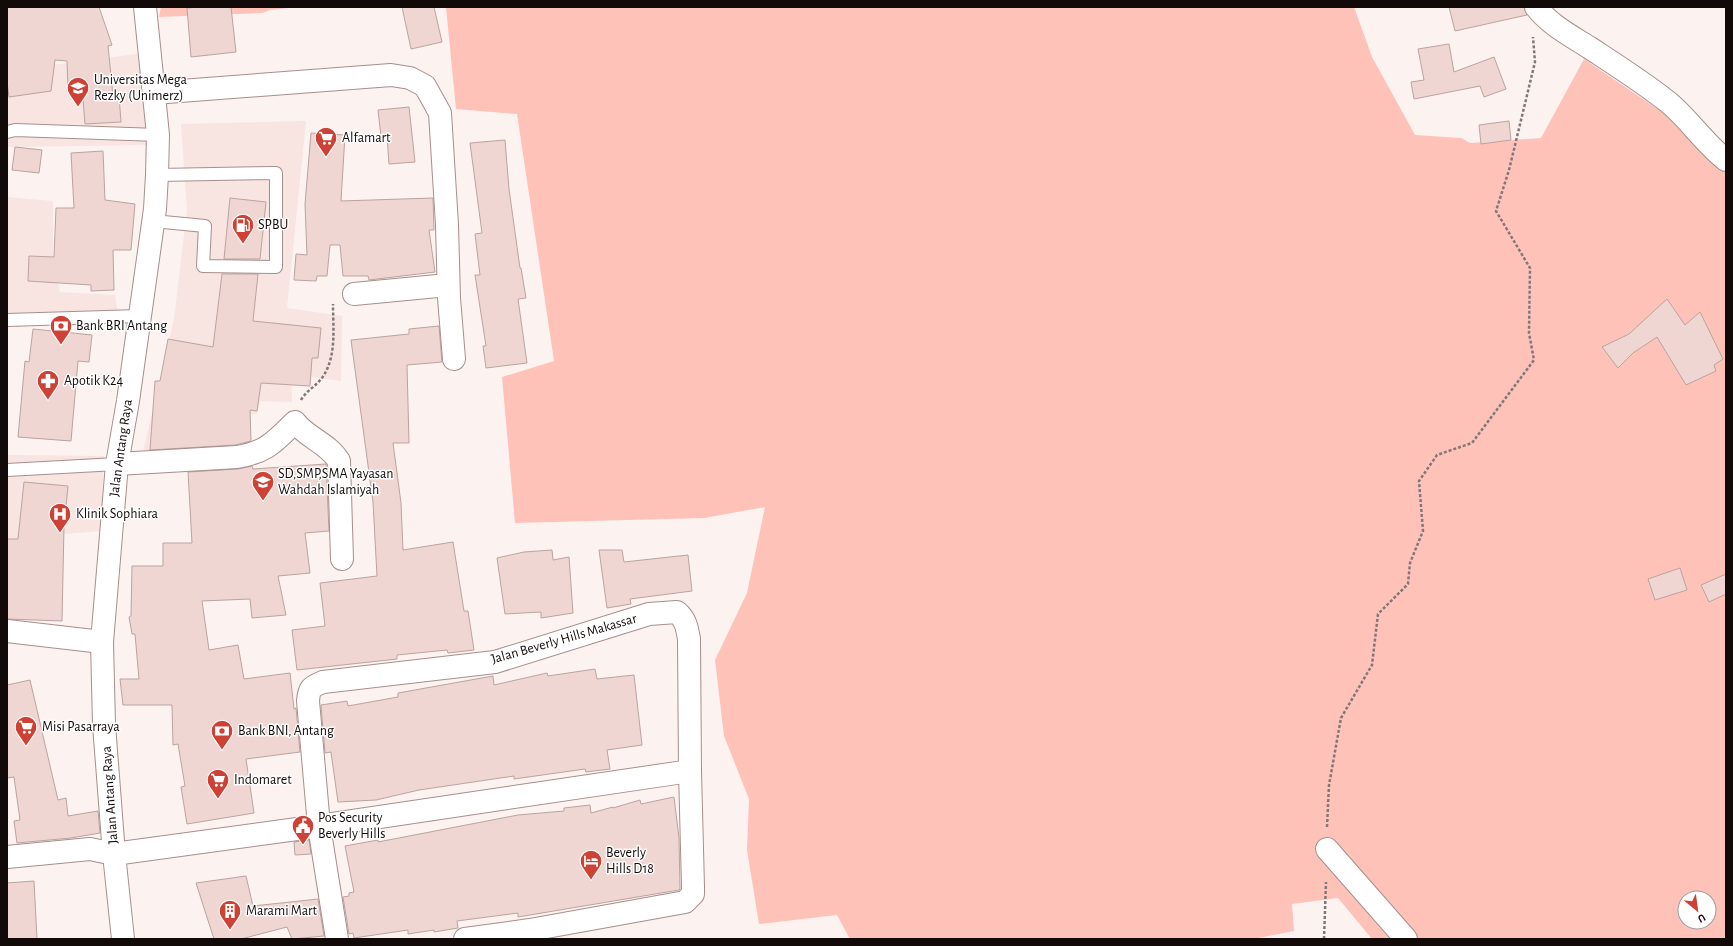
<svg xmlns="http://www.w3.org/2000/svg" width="1733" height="946" font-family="'Alegreya Sans',sans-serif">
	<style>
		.built { fill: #f8e4e1 }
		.green { fill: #fec2b9; fill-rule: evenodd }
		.building { fill: #efd6d2; stroke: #bba39f }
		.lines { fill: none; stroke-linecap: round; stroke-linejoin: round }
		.service-casing { stroke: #a68f8b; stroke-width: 14 }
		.minor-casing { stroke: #a68f8b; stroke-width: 24 }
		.primary-casing { stroke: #a68f8b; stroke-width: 24 }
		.path { stroke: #817876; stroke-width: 2.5; stroke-dasharray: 3 2; stroke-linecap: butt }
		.service { stroke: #fff; stroke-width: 12 }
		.minor { stroke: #fff; stroke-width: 22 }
		.primary { stroke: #fff; stroke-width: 22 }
		.labels { text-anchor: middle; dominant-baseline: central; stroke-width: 3; stroke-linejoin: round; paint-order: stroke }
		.poi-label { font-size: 14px; fill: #120a09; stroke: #fff; text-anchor: start }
		.street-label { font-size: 14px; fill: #120a09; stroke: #fff }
	</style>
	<rect width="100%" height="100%" fill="#fcf2f0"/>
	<g class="built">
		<polygon points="144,53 151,145 7,147 7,71"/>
		<polygon points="306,121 287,308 342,316 341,381 291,374 292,402 260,401 257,414 212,417 214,455 143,452 174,319 187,210 181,124"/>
		<polygon points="7,197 53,201 53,262 60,292 115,295 119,321 7,321"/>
		<polygon points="7,455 104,456 101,531 7,539"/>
	</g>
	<g class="green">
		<polygon points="161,7 297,7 270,10 262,13 159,17"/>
		<path d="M446,7H1354L1372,57L1415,135L1461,138L1470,143L1541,138L1584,59L1671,118L1726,171V939H1372L1338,898L1292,904L1294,931L1253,939H850L837,915L759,924L747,850L749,799L724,736L715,660L747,593L765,507L704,518L515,523L502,377L554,361L517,114L456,109ZM1685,898H1709V922H1685Z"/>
	</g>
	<g class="building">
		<polygon points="7,7 99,7 112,45 108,46 113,96 119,96 121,122 85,124 82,86 68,88 67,61 55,60 51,91 9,97 7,82"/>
		<polygon points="201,7 231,7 236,52 191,57 187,8"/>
		<polygon points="402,7 434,7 442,42 411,49"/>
		<polygon points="1449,7 1524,7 1527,15 1455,31"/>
		<polygon points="1449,44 1454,72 1494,57 1506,89 1484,97 1480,86 1414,99 1411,82 1424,80 1418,49"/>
		<polygon points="409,107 415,162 389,164 387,136 381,136 378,110"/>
		<polygon points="1509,121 1511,140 1481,144 1479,125"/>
		<polygon points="311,133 345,135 341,201 433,198 434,230 429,230 435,272 369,280 368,276 343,276 340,245 330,245 327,276 317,276 316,281 294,280 296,254 307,255 305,204"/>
		<polygon points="505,140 509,189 520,268 521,268 526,298 518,299 527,363 486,368 483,346 486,346 475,275 480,275 475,234 482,233 470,143"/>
		<polygon points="15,147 42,150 39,173 12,170"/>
		<polygon points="103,151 105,200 135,204 131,250 113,250 114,290 91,291 91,285 28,281 29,256 54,257 56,208 74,208 71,153"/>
		<polygon points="230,198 266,202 260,259 224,259"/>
		<polygon points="222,274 258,274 253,321 321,328 318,358 312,358 310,386 261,383 257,411 250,410 251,441 235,445 150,450 155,381 160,381 168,339 213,347"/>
		<polygon points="1667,299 1685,325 1700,312 1723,359 1714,365 1716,371 1686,385 1657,337 1633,353 1618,368 1602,347 1629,334"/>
		<polygon points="439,326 442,362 407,365 409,443 393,443 401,503 403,550 453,542 464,611 468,611 474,650 448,653 447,650 397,655 397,659 297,670 292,630 325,626 320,583 377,576 373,502 351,340 409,334 409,329"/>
		<polygon points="33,329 92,335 89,362 78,361 71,441 18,437 25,361 29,362"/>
		<polygon points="326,464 329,531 305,533 310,573 278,576 286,615 252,618 250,599 202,601 209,650 238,645 244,679 290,673 294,709 296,708 300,752 246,759 254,813 187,824 181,787 185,786 178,744 173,745 172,705 123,705 120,679 139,679 135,634 132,634 129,617 131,616 132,566 163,566 163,543 192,543 188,472 238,469 252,466 253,469"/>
		<polygon points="24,482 68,486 64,526 62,621 7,619 7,539 18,539"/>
		<polygon points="552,550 553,560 569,557 573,613 541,618 541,612 505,614 497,558 524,552"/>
		<polygon points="599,550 622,550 624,562 688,555 692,591 630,599 631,604 607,608"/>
		<polygon points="1680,568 1687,590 1655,600 1648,579"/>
		<polygon points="1726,574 1726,594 1709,602 1701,585"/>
		<polygon points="595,669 597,679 634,675 642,745 607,750 610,769 586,772 585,769 514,779 514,776 419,790 376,800 338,802 331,752 325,753 321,705 347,701 348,706 398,697 398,693 493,676 494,685 547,673 548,676"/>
		<polygon points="30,680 58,800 66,798 68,816 98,811 100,833 71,838 17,843 14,821 20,820 14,777 7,778 7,685"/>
		<polygon points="674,797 679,838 680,889 679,890 518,917 518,913 457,921 458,928 434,932 434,930 408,934 408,930 354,938 353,933 349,934 343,897 349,896 349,893 354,892 345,846 378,840 378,842 518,815 564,811 564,808 590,805 591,813 613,807 613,808 640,800 641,804"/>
		<polygon points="309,840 311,854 295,855 294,842"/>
		<polygon points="246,876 253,906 318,899 324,936 292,939 287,927 241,939 214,939 196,883"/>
		<polygon points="34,881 37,939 7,939 7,883"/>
	</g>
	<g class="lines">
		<g class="service-casing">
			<g id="service">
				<polyline points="7,132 15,130 158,135"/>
				<polyline points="153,221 205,226 203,266 276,267 276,173 157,175"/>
				<polyline points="7,320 139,316"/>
				<polyline points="7,470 117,464"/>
			</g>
		</g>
		<g class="minor-casing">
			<g id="minor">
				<path d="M1536,7C1550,25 1571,36 1590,48C1616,65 1643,82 1668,102C1688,118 1704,143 1726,160"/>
				<polyline points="154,93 391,75 410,78 425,86 440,113 447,225 449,298 454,359"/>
				<polyline points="354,294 448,285"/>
				<path d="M117,464L237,457C267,452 274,442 295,422C307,438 328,443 339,461L342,559"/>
				<polyline points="7,631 102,642"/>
				<polyline points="1327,849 1406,939"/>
				<path d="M7,857L90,849L114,854L319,826L690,771L689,639C687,628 686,620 677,612L649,614L495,662L323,682C311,687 309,688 308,701L319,826L337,939"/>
				<polyline points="465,939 530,930 685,902 693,894 693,887 690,771"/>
			</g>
		</g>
		<g class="primary-casing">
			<polyline id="primary" points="123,939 114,854 104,725 102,642 117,464 128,401 155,209 157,175 158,135 145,7"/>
		</g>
		<g class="path">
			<path d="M301,400C306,391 316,386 322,378C337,357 333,328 333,304"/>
			<polyline points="1327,827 1329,785 1341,718 1372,665 1378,614 1408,584 1410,563 1423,531 1419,481 1437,455 1472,443 1534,360 1529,333 1530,268 1496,211 1509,170 1535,62 1533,37"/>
			<polyline points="1324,939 1326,882"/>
		</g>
		<use href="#service" class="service"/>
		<use href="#minor" class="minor"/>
		<use href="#primary" class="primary"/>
	</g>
	<defs>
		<g id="university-pin" transform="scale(1.15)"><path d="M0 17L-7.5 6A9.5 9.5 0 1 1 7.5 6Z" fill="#ce4135" stroke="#fff"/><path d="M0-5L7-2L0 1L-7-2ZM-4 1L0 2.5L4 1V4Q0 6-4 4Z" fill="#fff"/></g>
		<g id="supermarket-pin" transform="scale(1.15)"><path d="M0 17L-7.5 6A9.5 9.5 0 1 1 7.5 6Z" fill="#ce4135" stroke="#fff"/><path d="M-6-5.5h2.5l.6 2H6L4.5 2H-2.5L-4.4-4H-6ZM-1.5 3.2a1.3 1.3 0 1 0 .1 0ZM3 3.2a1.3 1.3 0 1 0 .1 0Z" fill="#fff"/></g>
		<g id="fuel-pin" transform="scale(1.15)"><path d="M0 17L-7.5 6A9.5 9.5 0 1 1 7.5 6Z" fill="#ce4135" stroke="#fff"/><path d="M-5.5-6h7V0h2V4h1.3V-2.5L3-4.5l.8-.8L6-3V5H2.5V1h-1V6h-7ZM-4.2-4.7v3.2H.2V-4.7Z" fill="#fff"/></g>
		<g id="bank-pin" transform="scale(1.15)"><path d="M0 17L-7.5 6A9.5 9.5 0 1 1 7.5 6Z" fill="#ce4135" stroke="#fff"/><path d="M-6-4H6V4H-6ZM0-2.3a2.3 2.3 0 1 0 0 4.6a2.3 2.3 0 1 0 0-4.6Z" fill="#fff"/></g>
		<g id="pharmacy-pin" transform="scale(1.15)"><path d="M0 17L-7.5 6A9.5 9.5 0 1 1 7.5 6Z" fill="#ce4135" stroke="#fff"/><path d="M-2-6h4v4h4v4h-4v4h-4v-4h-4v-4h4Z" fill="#fff"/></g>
		<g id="school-pin" transform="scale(1.15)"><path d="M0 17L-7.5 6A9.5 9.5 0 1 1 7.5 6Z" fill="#ce4135" stroke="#fff"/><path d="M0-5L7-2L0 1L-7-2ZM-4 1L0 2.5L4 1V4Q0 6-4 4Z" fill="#fff"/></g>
		<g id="hospital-pin" transform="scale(1.15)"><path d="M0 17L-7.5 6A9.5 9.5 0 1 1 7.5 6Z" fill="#ce4135" stroke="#fff"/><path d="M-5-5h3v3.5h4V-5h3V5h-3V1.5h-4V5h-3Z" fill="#fff"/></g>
		<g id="civic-pin" transform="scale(1.15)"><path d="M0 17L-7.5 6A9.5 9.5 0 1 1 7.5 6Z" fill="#ce4135" stroke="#fff"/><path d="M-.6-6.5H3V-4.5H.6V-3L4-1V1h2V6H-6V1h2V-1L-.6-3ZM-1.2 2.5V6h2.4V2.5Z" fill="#fff"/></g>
		<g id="hotel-pin" transform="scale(1.15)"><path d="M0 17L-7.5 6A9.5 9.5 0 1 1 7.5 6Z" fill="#ce4135" stroke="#fff"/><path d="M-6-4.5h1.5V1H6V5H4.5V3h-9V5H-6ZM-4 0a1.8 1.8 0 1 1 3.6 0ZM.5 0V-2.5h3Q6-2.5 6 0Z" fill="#fff"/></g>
		<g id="building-pin" transform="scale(1.15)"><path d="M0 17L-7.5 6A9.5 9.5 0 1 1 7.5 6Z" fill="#ce4135" stroke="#fff"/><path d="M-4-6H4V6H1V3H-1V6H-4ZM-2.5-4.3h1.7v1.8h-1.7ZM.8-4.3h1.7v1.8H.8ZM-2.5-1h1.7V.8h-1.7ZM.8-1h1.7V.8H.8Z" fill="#fff"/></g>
	</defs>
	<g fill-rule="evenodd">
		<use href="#university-pin" x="78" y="88"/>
		<use href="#supermarket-pin" x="326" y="138"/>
		<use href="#fuel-pin" x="243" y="225"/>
		<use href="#bank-pin" x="61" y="326"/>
		<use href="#pharmacy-pin" x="48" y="381"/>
		<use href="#school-pin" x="263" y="482"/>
		<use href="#hospital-pin" x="60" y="514"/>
		<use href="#supermarket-pin" x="26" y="727"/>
		<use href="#bank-pin" x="222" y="731"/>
		<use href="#supermarket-pin" x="218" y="780"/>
		<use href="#civic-pin" x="303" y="826"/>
		<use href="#hotel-pin" x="591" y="861"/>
		<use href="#building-pin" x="230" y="911"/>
	</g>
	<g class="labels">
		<g class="poi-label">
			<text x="94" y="80">Universitas Mega<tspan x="94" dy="16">Rezky (Unimerz)</tspan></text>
			<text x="342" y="138">Alfamart</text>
			<text x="258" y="225">SPBU</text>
			<text x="76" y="326">Bank BRI Antang</text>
			<text x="64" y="381">Apotik K24</text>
			<text x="278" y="474">SD,SMP,SMA Yayasan<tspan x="278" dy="16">Wahdah Islamiyah</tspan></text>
			<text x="76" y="514">Klinik Sophiara</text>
			<text x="42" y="727">Misi Pasarraya</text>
			<text x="238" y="731">Bank BNI, Antang</text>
			<text x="234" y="780">Indomaret</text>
			<text x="318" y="818">Pos Security<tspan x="318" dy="16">Beverly Hills</tspan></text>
			<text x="606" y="853">Beverly<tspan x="606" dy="16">Hills D18</tspan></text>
			<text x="246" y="911">Marami Mart</text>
		</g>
		<g class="street-label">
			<text transform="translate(121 448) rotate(-82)">Jalan Antang Raya</text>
			<text transform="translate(564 639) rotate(-16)">Jalan Beverly Hills Makassar</text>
			<text transform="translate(110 795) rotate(-94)">Jalan Antang Raya</text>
		</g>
	</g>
	<rect width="1733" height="946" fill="none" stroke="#120a09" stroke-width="16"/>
	<g transform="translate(1697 910) rotate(151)"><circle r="19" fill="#ffffff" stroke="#a09d9d"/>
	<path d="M0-3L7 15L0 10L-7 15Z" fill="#ce4135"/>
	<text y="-6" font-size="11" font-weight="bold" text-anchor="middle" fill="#120a09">U</text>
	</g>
</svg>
